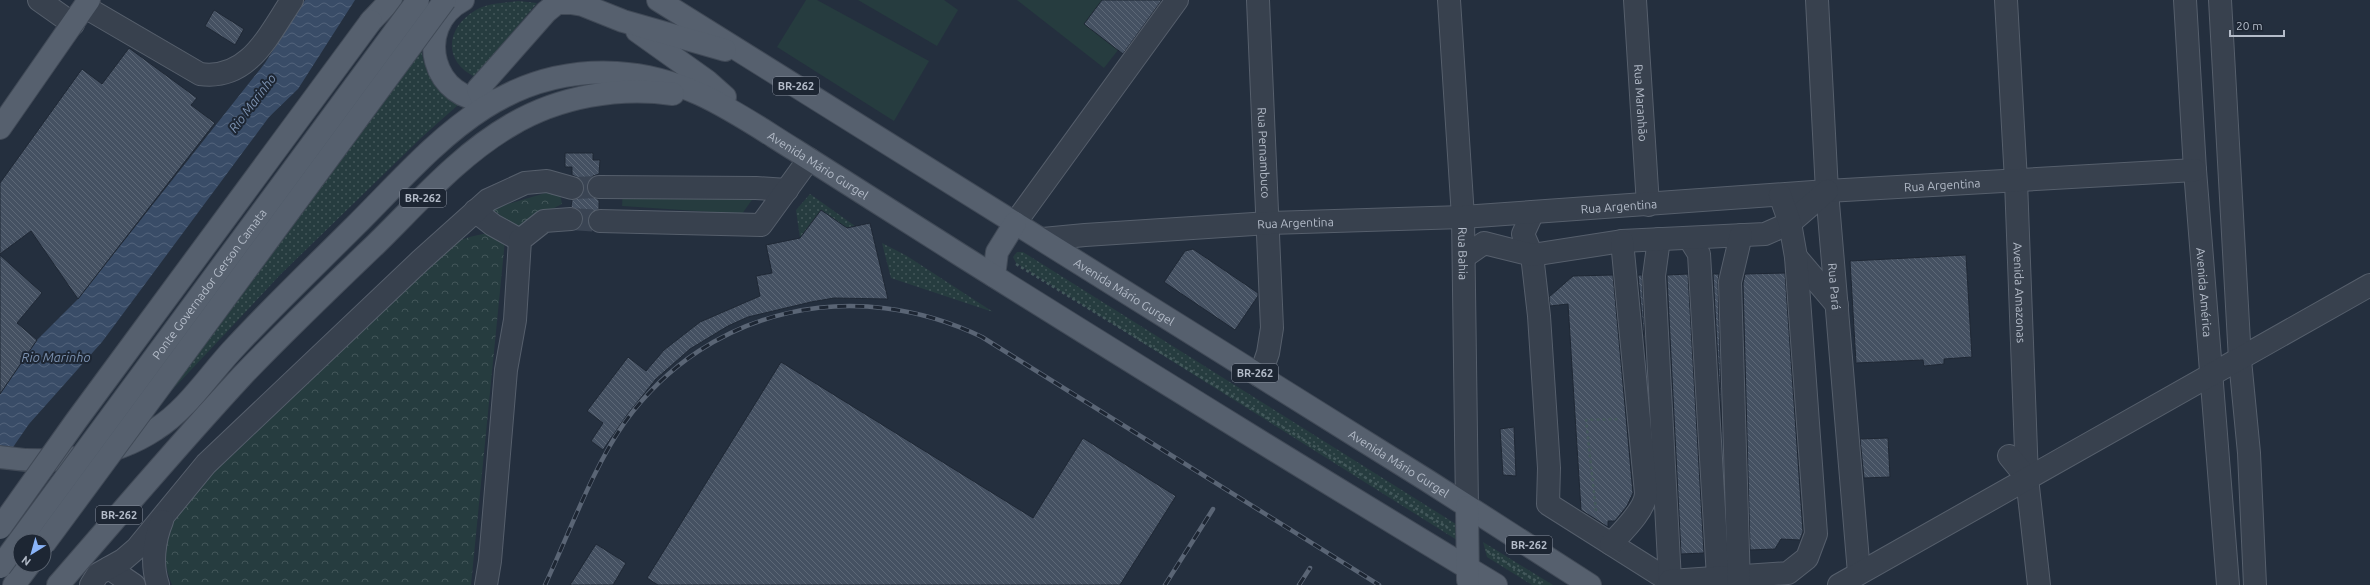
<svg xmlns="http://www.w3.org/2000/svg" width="2370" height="585" font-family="Ubuntu,sans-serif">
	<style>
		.grass { fill: #263c3f }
		.forest { fill: url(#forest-crowns) }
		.garden { fill: url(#garden-dots) }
		.water { fill: url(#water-waves) }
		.building { fill: url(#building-back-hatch); stroke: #1f2835 }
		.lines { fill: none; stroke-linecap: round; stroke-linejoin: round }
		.minor-tunnel { stroke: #3a4453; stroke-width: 22; stroke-dasharray: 22 11; stroke-linecap: butt }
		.minor-casing { stroke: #565f6c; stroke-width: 24 }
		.major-casing { stroke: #414a57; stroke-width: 24 }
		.path { stroke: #44595c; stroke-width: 2.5; stroke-dasharray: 3 3; stroke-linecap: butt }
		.minor { stroke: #38414e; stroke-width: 22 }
		.major { stroke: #56606e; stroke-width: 22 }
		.rail-casing { stroke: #5a6575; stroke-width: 4.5 }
		.rail { stroke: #1d2633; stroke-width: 3; stroke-dasharray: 9; stroke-linecap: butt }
		.major-bridge-casing { stroke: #414a57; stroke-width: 24; stroke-linecap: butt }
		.major-bridge { stroke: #56606e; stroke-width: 22 }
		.labels { text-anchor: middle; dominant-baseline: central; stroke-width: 4; stroke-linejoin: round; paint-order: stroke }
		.shield { fill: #1d2633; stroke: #878f9c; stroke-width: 1 }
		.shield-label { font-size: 11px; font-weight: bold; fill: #b4bcc9 }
		.street-label { font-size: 12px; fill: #b4bcc9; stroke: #1d2633 }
		.water-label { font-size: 13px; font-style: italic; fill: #7c92b1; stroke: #1d2633 }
	</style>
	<defs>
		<pattern id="forest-crowns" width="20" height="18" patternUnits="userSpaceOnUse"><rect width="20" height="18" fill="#263c3f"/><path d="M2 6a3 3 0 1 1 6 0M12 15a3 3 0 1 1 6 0" fill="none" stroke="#435659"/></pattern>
		<pattern id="garden-dots" width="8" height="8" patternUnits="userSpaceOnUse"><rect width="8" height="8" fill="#263c3f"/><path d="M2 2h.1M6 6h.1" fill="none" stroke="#435659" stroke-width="1.8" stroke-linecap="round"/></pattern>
		<pattern id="water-waves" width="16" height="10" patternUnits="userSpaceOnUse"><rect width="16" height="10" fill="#394c67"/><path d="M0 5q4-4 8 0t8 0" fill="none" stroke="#53647b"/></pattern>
		<pattern id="building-back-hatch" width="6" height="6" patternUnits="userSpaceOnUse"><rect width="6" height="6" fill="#455162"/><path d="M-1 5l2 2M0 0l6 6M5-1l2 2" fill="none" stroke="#5d6877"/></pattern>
	</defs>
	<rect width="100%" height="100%" fill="#242f3e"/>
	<g class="grass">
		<polygon points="806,0 817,0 929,61 894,121 777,47"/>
		<polygon points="858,0 944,0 958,10 937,46"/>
		<polygon points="1017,0 1157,0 1104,68"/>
		<polygon points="623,188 754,197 742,214 622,206"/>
	</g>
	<g class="forest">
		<polygon points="559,189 562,204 517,227 491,209"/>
		<path d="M506,230L471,585H172C155,539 167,526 196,490L433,256C457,237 476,235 506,230Z"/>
	</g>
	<g class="garden">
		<path d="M518,1L537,3L475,77C442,61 446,27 476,10C488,3 504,3 518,1Z"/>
		<path d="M421,47C424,73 436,92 458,105L422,137L281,274L160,403Z"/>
		<polygon points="810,194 855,226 847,228 821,210 800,238 796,210"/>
		<polygon points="882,243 907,256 993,312 891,278"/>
		<polygon points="1017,252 1023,252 1459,526 1460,542 1016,263 1013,257"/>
		<polygon points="1483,542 1553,585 1532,585 1487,557"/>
	</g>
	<polygon class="water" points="305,0 355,0 298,89 269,117 102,342 29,424 0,466 0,394 37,340 78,299 265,63"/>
	<g class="building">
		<polygon points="1102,0 1162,0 1123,54 1084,24"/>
		<polygon points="214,10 244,29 235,45 205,26"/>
		<polygon points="129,48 197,98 191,105 215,123 78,299 31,231 0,254 0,183 82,69 102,84"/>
		<polygon points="565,153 593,153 593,160 600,160 599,174 593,176 587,187 588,193 599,200 599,209 590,214 588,223 583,223 582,212 571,207 572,200 581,197 584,185 581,179 572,175 572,167 565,167"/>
		<polygon points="821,210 847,228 870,223 888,299 834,298 811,302 748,317 728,326 690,349 656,379 627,415 603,450 591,441 603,423 587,411 628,357 646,371 664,350 700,322 760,296 756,276 772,273 766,245 800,238"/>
		<polygon points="1193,249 1258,293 1258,296 1235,330 1164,282 1185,251"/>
		<polygon points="0,255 42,293 17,323 37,340 0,394"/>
		<polygon points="1966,255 1972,357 1944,359 1944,364 1924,366 1923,360 1856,363 1850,261"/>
		<polygon points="1785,273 1803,532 1800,540 1781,539 1775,549 1750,550 1743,283 1745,274"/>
		<polygon points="1688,274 1704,553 1681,554 1667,277 1667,275"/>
		<polygon points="1713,274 1719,274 1718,282 1722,432"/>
		<polygon points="1613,275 1633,493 1627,506 1615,521 1608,521 1608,527 1581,510 1568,304 1550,306 1549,297 1573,276"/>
		<polygon points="1638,275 1642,275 1646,360"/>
		<polygon points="781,362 1033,518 1083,438 1176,496 1120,585 658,585 647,578"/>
		<polygon points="1514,427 1516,476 1503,475 1500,429"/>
		<polygon points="1888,438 1890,477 1864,478 1860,439"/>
		<polygon points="596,544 626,563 613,585 570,585"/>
	</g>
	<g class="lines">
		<g class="minor-tunnel">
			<polyline points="572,188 599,187"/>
			<polyline points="571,219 600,221"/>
		</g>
		<g class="minor-casing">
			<g id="minor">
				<polyline points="39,0 73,24"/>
				<path id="s1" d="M1258,0L1272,328L1268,353L1260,376"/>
				<path id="s2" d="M1449,0L1463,217L1467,507"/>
				<path id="s3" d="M1635,0L1648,205"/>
				<path id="s4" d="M1817,0L1827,191L1859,573"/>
				<path id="s5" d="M2006,0L2016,181L2027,478L2039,585"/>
				<path id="s6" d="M2185,0L2195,170L2228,585"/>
				<polyline points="2220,0 2240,360 2249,453 2255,585"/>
				<path d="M85,7L200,74C249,81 269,34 292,0"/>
				<polyline points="599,187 756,188 787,190"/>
				<polyline points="475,211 493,225 520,240"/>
				<polyline points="1533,212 1523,234 1532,255 1539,316 1549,468 1548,504 1676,585"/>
				<polyline points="600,221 761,225 809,159"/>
				<polyline points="1015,223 1177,0"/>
				<polyline points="1689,238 1699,254 1718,578"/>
				<path id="s7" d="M1043,239L1085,235L1269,223L1463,217L1827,191L2195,170"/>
				<polyline points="1659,239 1654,276 1670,581 1668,585"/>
				<polyline points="1464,257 1484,243 1532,255 1622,241 1765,234 1790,223 1827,191"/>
				<polyline points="1796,257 1837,305"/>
				<polyline points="2009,456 2027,478"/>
				<path d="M1611,544C1622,532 1646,509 1646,493L1622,241"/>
				<polyline points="109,568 134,585"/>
				<polyline points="1670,581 1788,573 1807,558 1816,534 1796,257 1790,223 1780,195"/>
				<polyline points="91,585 98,574 123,560 137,548 206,464 420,261 488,200 525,183 547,181 572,188"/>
				<path d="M158,585C151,565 154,540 162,521"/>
				<polyline points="486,585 490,561 506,370 515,320 520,240 544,221 571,219"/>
				<polyline points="1739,585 1730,282 1741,235"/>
				<polyline points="1839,585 2370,285"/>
			</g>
		</g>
		<g class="major-casing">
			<g id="major">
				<path d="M463,0C412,27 433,104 491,100"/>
				<path id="s8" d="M658,0L1428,481L1590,585"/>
				<polyline points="371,21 391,0"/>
				<polyline points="637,31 707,81 725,97"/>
				<polyline points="483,100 478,89 546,12 557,3 571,3 583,5 623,21 725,50"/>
				<polyline points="0,128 89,0"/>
				<polyline points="994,276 997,252 1015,223"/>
				<path id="s9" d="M0,457C52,465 111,459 156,429C188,409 210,373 236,346C275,304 316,265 356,225C433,148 496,66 617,73C688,77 737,114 795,150C851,185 906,221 962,256C1139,367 1317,477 1496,585"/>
				<polyline points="1467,507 1468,580"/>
				<polyline points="14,585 29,565"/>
				<path d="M58,585C119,515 179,444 242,376C285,331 331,287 376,244C418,203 459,155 511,125C558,97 618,86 673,94"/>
			</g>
		</g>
		<g class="path">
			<polyline points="1016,264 1448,528"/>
			<polyline points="1596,511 1586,420 1619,419"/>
			<polyline points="1487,551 1543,585"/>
		</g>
		<use href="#minor" class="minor"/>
		<use href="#major" class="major"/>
		<g class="rail-casing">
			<g id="rail">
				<path d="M545,585C569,534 593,467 625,422C709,306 856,276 982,337L1379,585"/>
				<polyline points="1165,585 1213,509"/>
				<polyline points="1299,585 1310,568"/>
			</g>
		</g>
		<use href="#rail" class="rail"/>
		<g class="major-bridge-casing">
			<g id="major-bridge">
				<polyline points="0,528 76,421 371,21"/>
				<polyline points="44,544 445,0"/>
				<path id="s10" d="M0,567L418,0"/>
			</g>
		</g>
		<use href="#major-bridge" class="major-bridge"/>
	</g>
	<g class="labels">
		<g class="shield">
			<rect x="773" y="77" width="46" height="18" rx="3"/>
			<rect x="400" y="189" width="46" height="18" rx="3"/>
			<rect x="1232" y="364" width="46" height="18" rx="3"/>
			<rect x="96" y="506" width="46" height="18" rx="3"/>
			<rect x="1506" y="536" width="46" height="18" rx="3"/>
		</g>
		<g class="shield-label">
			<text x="796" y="86">BR-262</text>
			<text x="423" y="198">BR-262</text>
			<text x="1255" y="373">BR-262</text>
			<text x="119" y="515">BR-262</text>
			<text x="1529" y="545">BR-262</text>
		</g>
		<g class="street-label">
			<text stroke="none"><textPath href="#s3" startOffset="103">Rua Maranhão</textPath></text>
			<text stroke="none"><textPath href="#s1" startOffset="153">Rua Pernambuco</textPath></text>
			<text stroke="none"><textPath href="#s9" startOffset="986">Avenida Mário Gurgel</textPath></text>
			<text stroke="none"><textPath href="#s7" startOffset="901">Rua Argentina</textPath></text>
			<text stroke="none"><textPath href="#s7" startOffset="577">Rua Argentina</textPath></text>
			<text stroke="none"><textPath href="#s7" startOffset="253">Rua Argentina</textPath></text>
			<text stroke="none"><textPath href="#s2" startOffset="254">Rua Bahia</textPath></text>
			<text stroke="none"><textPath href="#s10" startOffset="352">Ponte Governador Gerson Camata</textPath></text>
			<text stroke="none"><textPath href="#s4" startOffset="287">Rua Pará</textPath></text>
			<text stroke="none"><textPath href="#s8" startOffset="550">Avenida Mário Gurgel</textPath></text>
			<text stroke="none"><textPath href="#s5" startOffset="293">Avenida Amazonas</textPath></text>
			<text stroke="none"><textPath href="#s6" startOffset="293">Avenida América</textPath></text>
			<text stroke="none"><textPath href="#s8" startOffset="874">Avenida Mário Gurgel</textPath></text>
		</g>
		<g class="water-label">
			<text transform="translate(252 103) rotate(-53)">Rio Marinho</text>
			<text x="56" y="357">Rio Marinho</text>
		</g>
	</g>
	<g transform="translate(32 553) rotate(217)"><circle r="19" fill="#1d2633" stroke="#59626f"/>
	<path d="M0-3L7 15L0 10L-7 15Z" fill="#8ab4f8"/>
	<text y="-6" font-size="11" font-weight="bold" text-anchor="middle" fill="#b4bcc9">N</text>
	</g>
	<path d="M2230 30v6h54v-6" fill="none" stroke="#b4bcc9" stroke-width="2"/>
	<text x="2236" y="30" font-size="12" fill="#b4bcc9" stroke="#1d2633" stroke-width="3" paint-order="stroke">20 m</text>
</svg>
